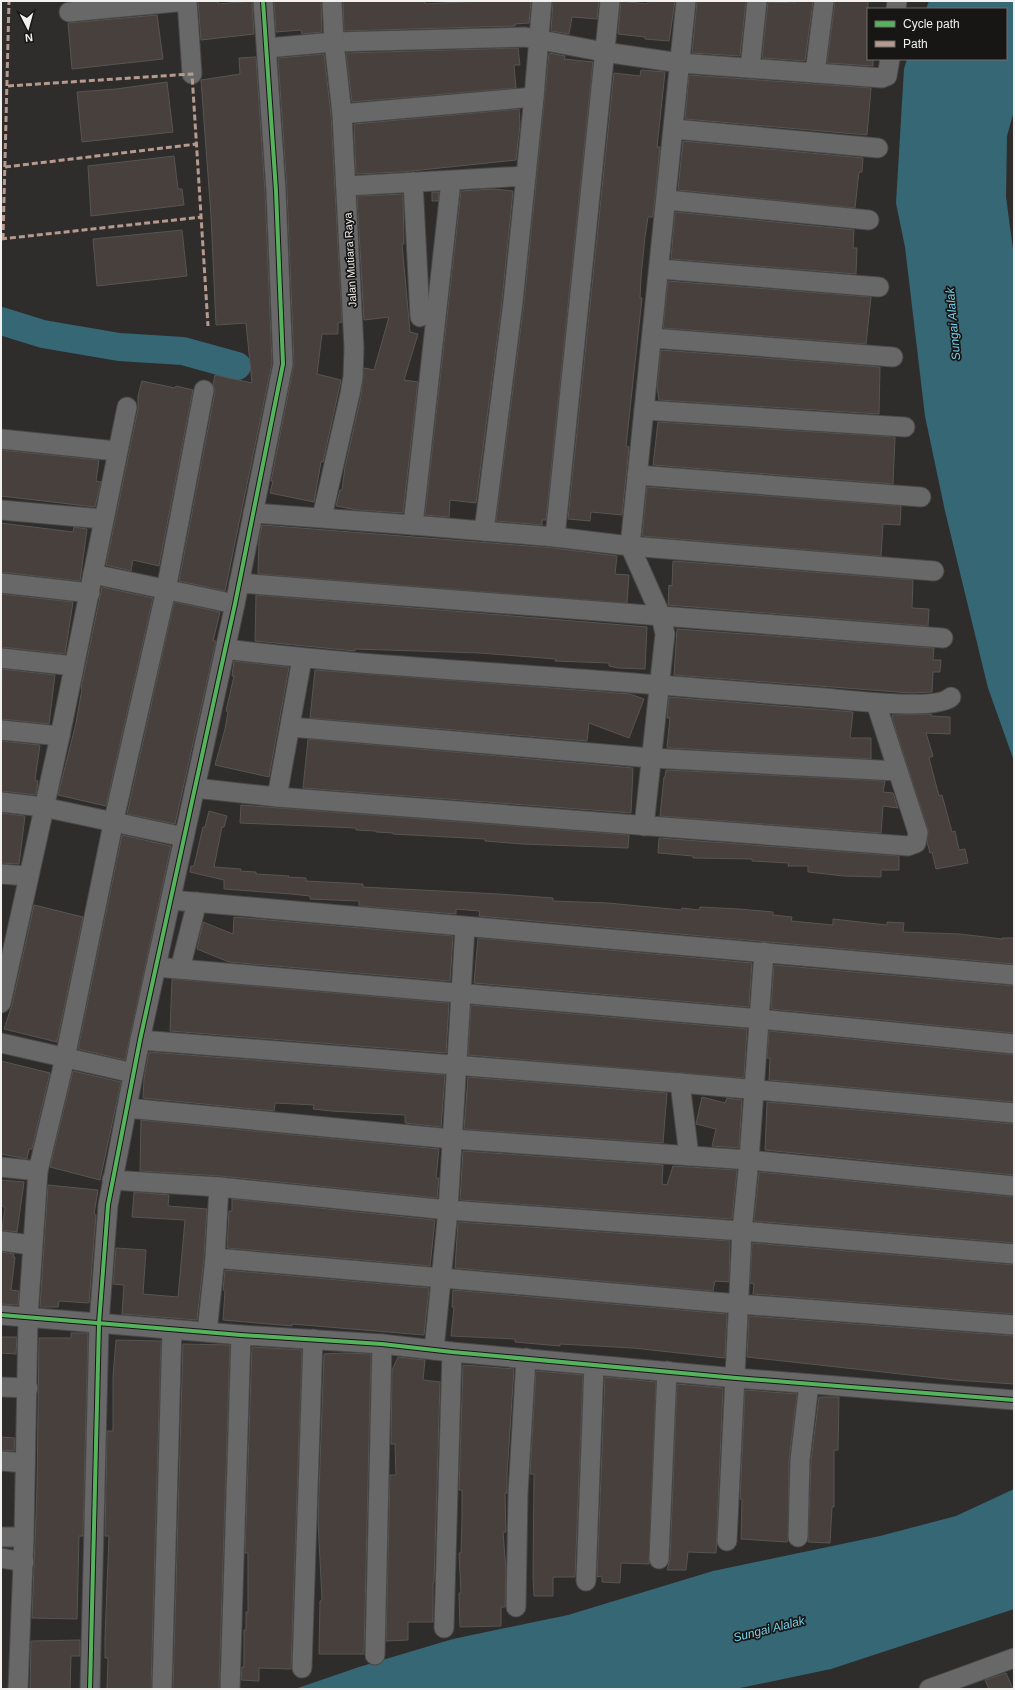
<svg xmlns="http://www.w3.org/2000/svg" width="1015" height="1690" font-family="Arial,sans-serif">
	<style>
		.water { fill: #366775 }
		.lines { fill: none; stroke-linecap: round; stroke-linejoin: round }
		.river { stroke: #366775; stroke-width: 28 }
		.building { fill: #48403c; stroke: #565554 }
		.minor-casing { stroke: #4a4848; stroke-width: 21 }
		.minor { stroke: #696868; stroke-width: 19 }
		.quiet { stroke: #b69a8f; stroke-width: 3; stroke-dasharray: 6 3; stroke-linecap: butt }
		.cycleway-casing { stroke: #171615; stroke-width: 6 }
		.cycleway { stroke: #56b35d; stroke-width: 4 }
		.labels { text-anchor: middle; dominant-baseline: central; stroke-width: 3.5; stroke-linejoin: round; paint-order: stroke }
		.street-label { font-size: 11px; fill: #f3f1f0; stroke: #171615 }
		.water-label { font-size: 12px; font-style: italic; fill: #78d0ea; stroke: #171615 }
	</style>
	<rect width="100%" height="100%" fill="#2f2d2c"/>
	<g class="water">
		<polygon points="929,1 1014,1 1014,111 1007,136 1006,197 1014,257 1014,761 988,688 945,511 925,416 905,247 896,203 904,69 907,59 1006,59 1006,9 926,9"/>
		<polygon points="1014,1489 1014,1609 831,1669 735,1689 295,1689 359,1667 453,1639 568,1615 713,1571 880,1536 956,1516"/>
	</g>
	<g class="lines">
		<polyline class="river" points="1,321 43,334 119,347 183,351 237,366"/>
	</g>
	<g class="building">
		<polygon points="198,1 218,1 218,4 252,1 254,34 201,40"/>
		<polygon points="274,1 321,1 322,32 302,34 301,30 276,32"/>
		<polygon points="343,1 425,1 425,4 479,1 531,1 529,23 515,24 515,26 344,31"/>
		<polygon points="553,1 599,1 597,19 572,17 569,34 551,31"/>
		<polygon points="621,1 647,4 649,1 675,1 669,41 645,39 645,37 618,34"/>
		<polygon points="697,1 746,1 740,56 692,53"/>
		<polygon points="795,1 813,1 805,61 762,58 768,2 795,3"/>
		<polygon points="835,1 868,1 868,59 873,59 873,66 827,63"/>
		<polygon points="157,15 163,59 72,69 68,23"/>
		<polygon points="518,48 520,65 514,65 516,88 352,102 346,53"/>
		<polygon points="549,53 565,56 564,59 593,62 546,520 542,520 542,525 496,521 524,303"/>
		<polygon points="324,54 331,115 342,322 338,323 338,334 322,334 317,374 341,380 323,462 321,462 314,502 270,493 273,481 271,481 294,364 287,190 278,58"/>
		<polygon points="256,57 265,192 272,363 225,591 179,581 215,392 213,384 215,375 252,383 246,323 216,325 211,216 201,80 240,74 239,58"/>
		<polygon points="641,70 665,72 657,147 660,147 653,217 648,217 645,237 641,276 640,298 642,298 626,446 629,447 622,515 591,512 590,521 568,519 614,73 640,76"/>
		<polygon points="689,75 871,88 867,135 685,119"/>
		<polygon points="167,82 173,132 82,142 77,92 116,89"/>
		<polygon points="519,109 520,124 516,160 402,172 356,174 354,124"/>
		<polygon points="683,141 863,158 862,172 859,172 855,208 678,190"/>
		<polygon points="174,156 178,189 182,189 184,205 91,216 88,166"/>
		<polygon points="494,189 513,191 502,301 476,503 450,500 449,517 425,515 461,191"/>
		<polygon points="432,192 439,192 438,201 432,201"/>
		<polygon points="403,194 404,244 402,244 410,332 418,334 404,380 418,382 403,513 357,510 336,506 340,490 342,490 345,467 361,396 364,368 374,370 389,317 364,320 357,196"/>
		<polygon points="675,212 854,230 853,248 857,248 856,274 671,259"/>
		<polygon points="182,230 187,276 97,286 93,239"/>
		<polygon points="668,281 871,297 866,344 663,328"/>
		<polygon points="661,350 880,367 879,414 659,400 657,387"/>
		<polygon points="142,381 175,388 176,386 193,390 159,566 133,560 131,571 106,565 138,409 138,396"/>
		<polygon points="658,422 895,437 893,484 653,465"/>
		<polygon points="1,450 99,460 96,481 101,482 95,507 1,496"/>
		<polygon points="647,487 901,506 900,525 883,524 881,556 642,536"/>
		<polygon points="1,523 73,532 74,527 87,529 80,581 1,572"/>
		<polygon points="262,525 554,548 617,556 615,574 629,575 627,603 258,574 259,541"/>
		<polygon points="673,561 913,580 912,608 929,609 928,626 668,605 669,585 672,586"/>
		<polygon points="102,587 153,598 106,806 58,795 76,723 82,689 81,688"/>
		<polygon points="1,594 73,602 65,654 1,647"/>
		<polygon points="256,595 647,627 645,669 618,668 609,666 609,663 555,661 556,659 480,653 355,649 355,651 255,641"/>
		<polygon points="174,602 220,612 213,641 216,641 175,824 127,814"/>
		<polygon points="677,629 934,648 933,660 941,660 940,672 933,672 932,692 911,693 674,675"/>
		<polygon points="234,661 289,667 269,777 215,765 225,729 228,712 226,711 234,676 232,676"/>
		<polygon points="2,669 55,675 49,724 1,719"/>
		<polygon points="315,670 630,694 644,699 629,738 589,723 587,741 310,718"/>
		<polygon points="669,697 853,712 850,738 871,738 871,759 669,748 667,747 670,718 667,718"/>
		<polygon points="931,714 931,716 950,717 950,734 926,733 933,756 929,758 939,796 942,795 952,832 955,831 959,850 965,849 968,863 936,869 932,852 930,853 927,842 928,830 892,718 892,715"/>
		<polygon points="308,739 633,768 631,813 303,788"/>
		<polygon points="1,741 40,745 35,780 38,781 36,795 1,791"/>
		<polygon points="666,770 885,781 883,792 893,793 898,808 883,806 881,833 660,816 664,777 665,777"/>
		<polygon points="241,805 629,835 628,848 522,844 485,841 485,839 393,834 393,833 376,832 376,831 356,830 356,828 240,823"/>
		<polygon points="209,811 227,816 224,827 222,827 214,867 241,869 240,871 256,872 256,874 289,876 288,877 306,878 306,881 363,884 363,887 498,894 553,898 553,901 608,903 681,910 682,908 699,910 700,907 739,909 773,912 773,915 792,917 791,921 833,925 833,919 887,925 887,922 904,923 903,932 960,934 1002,939 1002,938 1014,938 1014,964 479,916 480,911 456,909 456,914 359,906 359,901 310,899 310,896 291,894 224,889 224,880 190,872 191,866 194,866 203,827 205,827"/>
		<polygon points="1,813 25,816 19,864 1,863"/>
		<polygon points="122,835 171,846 125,1060 78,1049"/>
		<polygon points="659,838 899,856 899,870 881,870 881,877 844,876 808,872 808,866 788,866 789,863 752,861 752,859 693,858 693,856 658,853"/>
		<polygon points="34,905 83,917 57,1042 4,1029 12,1005"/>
		<polygon points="234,917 453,936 450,981 229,962 197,949 203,922 233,934"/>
		<polygon points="478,938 752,963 749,1007 474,983"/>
		<polygon points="774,965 1014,986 1014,1033 771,1009"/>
		<polygon points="172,979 449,1003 446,1053 170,1031"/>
		<polygon points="471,1005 747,1029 744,1078 468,1055"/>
		<polygon points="769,1031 1014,1055 1014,1102 769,1080 770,1058 767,1058"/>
		<polygon points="149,1052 445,1075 441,1127 405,1123 405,1115 331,1111 313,1109 314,1105 275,1103 274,1111 143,1098 144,1079"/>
		<polygon points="1,1061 50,1073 32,1149 29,1149 27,1159 1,1154"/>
		<polygon points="73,1071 121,1082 100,1180 50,1167"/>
		<polygon points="468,1077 667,1093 663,1143 464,1129"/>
		<polygon points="702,1097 725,1103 727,1098 742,1100 739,1148 712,1146 716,1129 696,1124"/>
		<polygon points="767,1102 1014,1124 1014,1175 765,1150"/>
		<polygon points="141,1120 439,1149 436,1178 439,1178 437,1198 220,1176 140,1171"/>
		<polygon points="463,1151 663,1165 662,1184 667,1185 673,1166 737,1170 732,1219 460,1200"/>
		<polygon points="759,1172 1014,1197 1014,1243 754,1221"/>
		<polygon points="1,1180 24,1182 17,1232 2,1230 5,1208 1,1205"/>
		<polygon points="48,1185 98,1190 94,1214 96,1215 89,1303 59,1301 58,1307 40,1307"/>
		<polygon points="134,1192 169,1195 168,1206 207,1209 204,1257 197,1320 122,1314 124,1285 113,1284 116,1248 146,1250 143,1294 178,1297 185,1220 132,1217"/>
		<polygon points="232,1199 435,1220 430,1266 227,1248 229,1211 232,1211"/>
		<polygon points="458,1222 730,1241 729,1282 715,1281 713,1291 455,1268"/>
		<polygon points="752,1243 1014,1265 1014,1314 753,1294 754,1284 750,1283"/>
		<polygon points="1,1252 14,1254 13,1257 15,1257 11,1290 19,1291 18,1305 1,1304"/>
		<polygon points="225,1270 429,1288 424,1335 292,1324 292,1326 223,1320 225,1291 223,1290"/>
		<polygon points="453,1290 727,1314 725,1358 633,1348 560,1344 560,1346 515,1342 515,1339 451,1336 454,1307 452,1307"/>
		<polygon points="749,1316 1014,1336 1014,1384 955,1380 747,1357"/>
		<polygon points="71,1333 88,1333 83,1536 79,1536 77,1619 32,1618 37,1490 39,1338 71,1338"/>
		<polygon points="1,1337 17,1337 16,1354 1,1353"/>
		<polygon points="116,1340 161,1341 151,1689 107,1689 108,1658 105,1658 105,1638 109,1536 105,1536 107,1431 113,1431 113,1377"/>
		<polygon points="183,1344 230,1345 219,1689 173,1689"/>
		<polygon points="252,1347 302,1350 291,1669 259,1668 259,1681 241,1680 242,1667 244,1667 244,1630 246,1630 246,1612 248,1612 248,1553 245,1553"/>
		<polygon points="346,1353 371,1354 364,1654 319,1654 320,1601 322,1600 318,1520 324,1354"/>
		<polygon points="398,1357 425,1360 423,1380 440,1382 434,1583 433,1583 433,1622 408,1622 408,1640 386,1641 390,1475 396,1475 395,1444 391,1444 392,1370"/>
		<polygon points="463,1365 514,1369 507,1474 507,1493 505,1493 506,1532 503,1532 506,1571 505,1607 501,1607 501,1626 460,1627 459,1593 461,1593 459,1553 461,1553 462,1518 462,1490 459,1490"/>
		<polygon points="536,1371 583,1375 575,1577 553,1577 553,1596 534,1596 533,1577 534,1474 530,1474"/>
		<polygon points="605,1377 656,1382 649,1564 621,1563 620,1583 602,1582 602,1576 597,1577"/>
		<polygon points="677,1384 723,1388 716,1553 688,1552 686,1570 667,1570 670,1559"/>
		<polygon points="745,1390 797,1394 789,1460 788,1541 786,1542 741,1539 742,1499 740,1499"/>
		<polygon points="819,1397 839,1397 838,1450 834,1450 834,1507 832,1507 830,1543 808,1542 811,1461"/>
		<polygon points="1,1437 15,1438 14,1451 1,1450"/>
		<polygon points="80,1640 80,1656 71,1656 70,1689 30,1689 31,1641"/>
		<polygon points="1006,1673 1013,1689 989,1689 985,1680"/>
	</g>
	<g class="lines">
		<g class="minor-casing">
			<g id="minor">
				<polyline points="187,1 192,74"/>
				<polyline points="896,9 897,1"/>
				<polyline points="69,12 187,1"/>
				<polyline points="267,48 334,42 525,37 604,52 680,63 882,78 887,76 890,59"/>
				<polyline points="750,68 757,1"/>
				<polyline points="815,73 824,1"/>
				<polyline points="342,114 534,97"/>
				<polyline points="674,129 878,148"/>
				<polyline points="413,182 420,317"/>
				<polyline points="346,186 526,176"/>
				<polyline points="667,200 869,220"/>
				<polyline points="660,269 879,287"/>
				<polyline points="652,338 893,357"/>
				<polyline points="644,410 905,427"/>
				<polyline points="1,439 116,451"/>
				<polyline points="637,475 921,497"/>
				<polyline points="1,510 103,519"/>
				<polyline points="253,513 413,525 555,537 630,546 934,571"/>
				<polyline points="322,517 350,394 353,377 354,348 342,114 334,42 332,1"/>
				<polyline points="413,525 451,181"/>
				<polyline points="484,531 513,302 534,97 542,1"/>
				<polyline points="555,537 610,1"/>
				<polyline points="93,574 235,604"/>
				<polyline points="1,583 90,593"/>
				<path d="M239,583C474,603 709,620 943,638"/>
				<path d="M226,649C320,661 415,667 510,674C615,681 720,690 825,698C847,700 937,711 951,697"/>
				<polyline points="1,658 74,666"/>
				<polyline points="291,727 651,758 897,771"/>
				<polyline points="1,730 60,736"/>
				<polyline points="195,788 277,797 908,846 916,843 918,833 876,703"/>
				<polyline points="277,797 302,659"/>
				<polyline points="1,802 43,807 184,837"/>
				<polyline points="644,826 665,634 661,616 630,546 686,1"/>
				<polyline points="1,874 28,876"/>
				<polyline points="171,900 1014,975"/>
				<polyline points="156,967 760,1019 1014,1044"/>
				<polyline points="180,969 197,902"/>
				<polyline points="1,1003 60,736 127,407"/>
				<polyline points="140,1040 680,1083 1014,1113"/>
				<polyline points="1,1043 133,1073"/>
				<polyline points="680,1083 689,1156"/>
				<polyline points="127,1108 452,1139 749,1160 1014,1186"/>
				<polyline points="1,1167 38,1171"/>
				<polyline points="112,1180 219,1187 448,1210 742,1231 1014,1254"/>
				<polyline points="1,1241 31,1245"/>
				<polyline points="215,1258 738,1304 1014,1325"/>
				<polyline points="1,1315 241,1335 382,1344 452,1352 736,1378 1014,1400"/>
				<polyline points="207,1332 215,1258 219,1187"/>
				<polyline points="434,1350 448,1210 465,927"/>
				<polyline points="1,1387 28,1388"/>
				<polyline points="1,1461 25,1463"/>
				<polyline points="1,1537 24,1537"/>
				<polyline points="798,1537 800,1460 809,1384"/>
				<polyline points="727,1541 742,1231 749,1160 764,952"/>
				<polyline points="1,1558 24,1562"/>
				<polyline points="659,1559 667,1371"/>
				<polyline points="586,1581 594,1365"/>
				<polyline points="516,1607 518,1493 526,1358"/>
				<polyline points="444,1628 452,1352"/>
				<polyline points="375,1655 382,1344"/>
				<polyline points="302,1668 313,1339"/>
				<polyline points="18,1689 24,1537 28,1317 38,1171 65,1058 113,824 166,590 204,390"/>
				<polyline points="90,1689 99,1323 108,1205 140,1040 235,604 283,364 276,191 263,1"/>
				<polyline points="162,1689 172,1329"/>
				<polyline points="230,1689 241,1335"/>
				<polyline points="929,1689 1014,1658"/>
			</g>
		</g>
		<use href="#minor" class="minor"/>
		<g class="quiet">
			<polyline points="8,86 192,74 208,326"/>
			<polyline points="5,167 197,144"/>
			<polyline points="1,239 202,217"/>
			<polyline points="3,239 9,1"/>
		</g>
		<g class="cycleway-casing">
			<g id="cycleway">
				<polyline points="1,1315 241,1335 382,1344 452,1352 736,1378 1014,1400"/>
				<polyline points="90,1689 99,1323 108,1205 140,1040 235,604 283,364 276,191 263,1"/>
			</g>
		</g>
		<use href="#cycleway" class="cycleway"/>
	</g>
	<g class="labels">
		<g class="street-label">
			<text transform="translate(350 260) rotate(-93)">Jalan Mutiara Raya</text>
		</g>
		<g class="water-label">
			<text transform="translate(953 324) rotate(-95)">Sungai Alalak</text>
			<text transform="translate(769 1629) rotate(-14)">Sungai Alalak</text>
		</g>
	</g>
	<rect width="1015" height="1690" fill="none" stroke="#f3f1f0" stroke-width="4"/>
	<rect x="867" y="8" width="140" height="52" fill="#171615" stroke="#6f6e6d"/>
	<rect x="875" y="21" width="20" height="6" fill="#56b35d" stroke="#6f6e6d"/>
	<text x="903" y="28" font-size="12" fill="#f3f1f0">Cycle path</text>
	<rect x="875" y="41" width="20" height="6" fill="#b69a8f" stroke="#6f6e6d"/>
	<text x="903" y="48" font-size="12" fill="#f3f1f0">Path</text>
	<g transform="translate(28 28) rotate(174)" stroke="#171615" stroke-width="3" paint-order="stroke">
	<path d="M0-3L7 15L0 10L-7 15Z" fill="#f3f1f0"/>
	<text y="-6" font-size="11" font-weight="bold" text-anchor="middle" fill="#f3f1f0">N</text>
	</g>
</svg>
